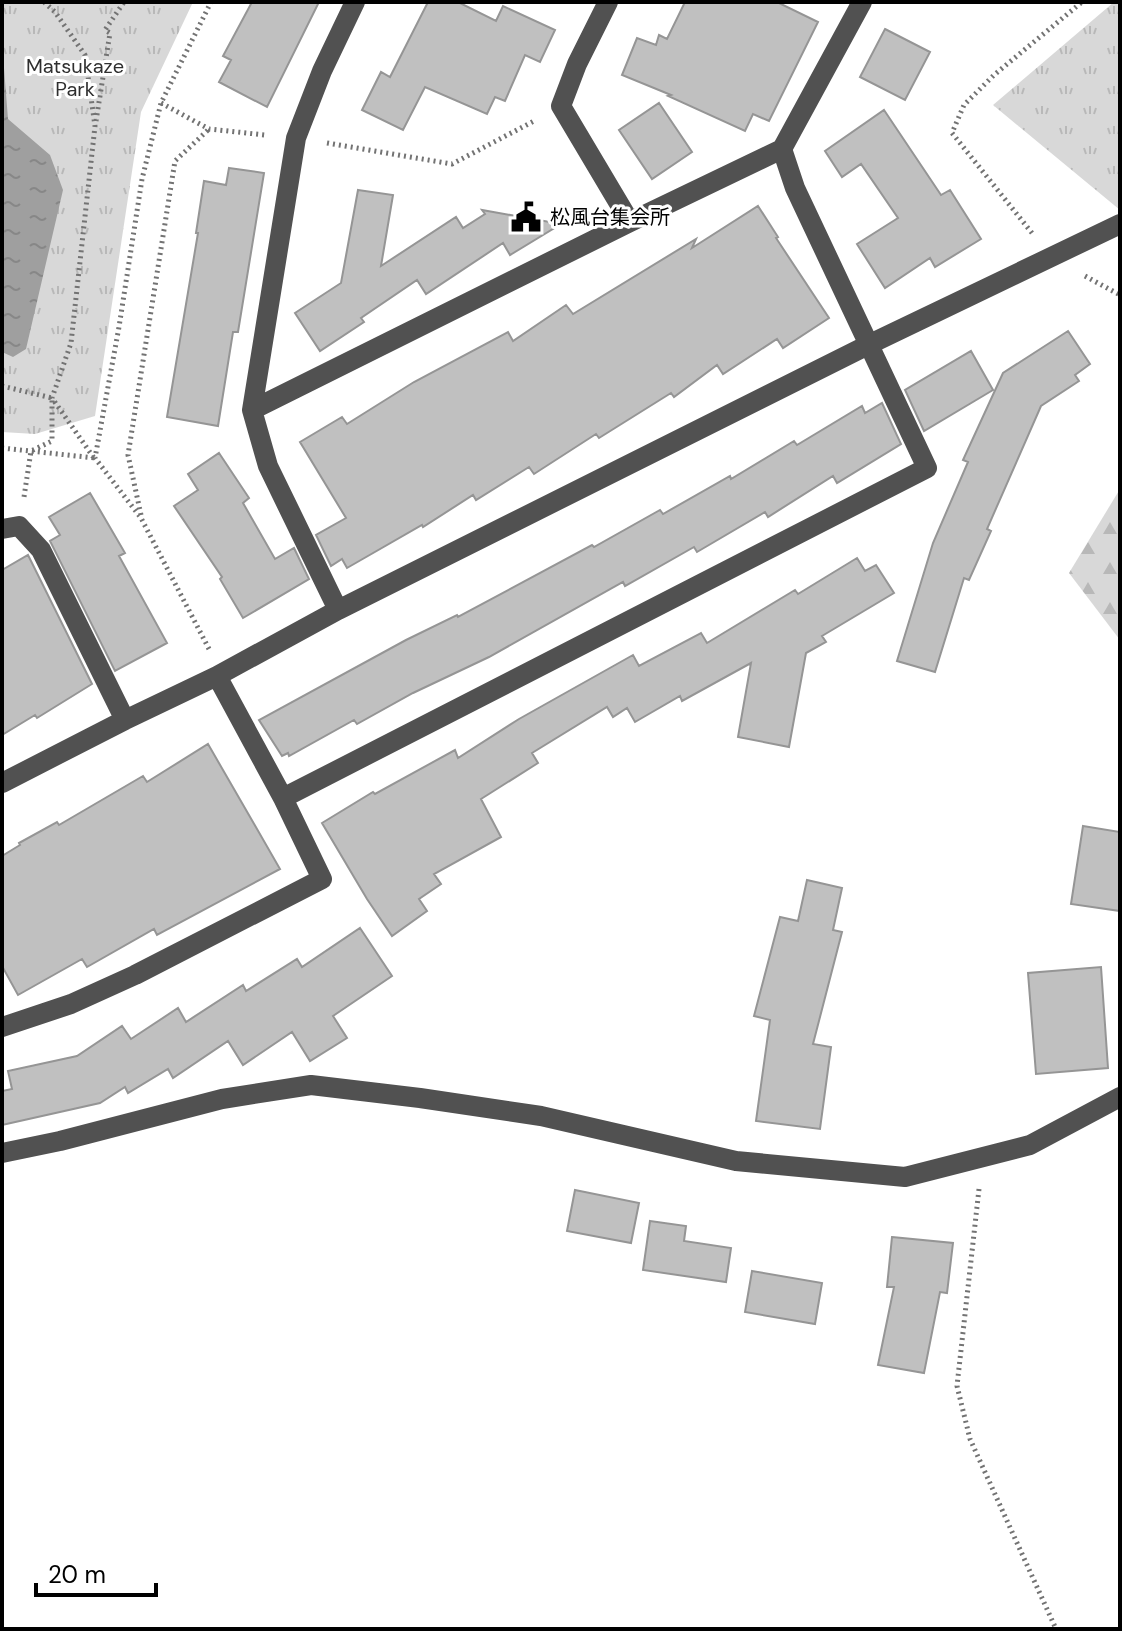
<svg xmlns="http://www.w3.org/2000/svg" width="1122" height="1631" viewBox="0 0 1122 1631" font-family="'DM Sans','Noto Sans JP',sans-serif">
<defs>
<pattern id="forest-firs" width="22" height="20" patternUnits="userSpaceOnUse" patternTransform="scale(2)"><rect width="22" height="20" fill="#d8d8d8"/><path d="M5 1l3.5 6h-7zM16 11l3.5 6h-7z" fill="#b8b8b8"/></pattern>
<pattern id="park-tufts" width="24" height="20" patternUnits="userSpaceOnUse" patternTransform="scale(2)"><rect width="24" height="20" fill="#d8d8d8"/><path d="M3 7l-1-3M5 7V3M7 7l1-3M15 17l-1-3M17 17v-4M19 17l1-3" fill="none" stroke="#b8b8b8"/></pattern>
<pattern id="water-ripples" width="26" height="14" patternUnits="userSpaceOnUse" patternTransform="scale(2)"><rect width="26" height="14" fill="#9f9f9f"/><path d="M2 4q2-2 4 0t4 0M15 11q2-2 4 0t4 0" fill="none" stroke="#878787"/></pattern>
</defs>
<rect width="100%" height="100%" fill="#fff"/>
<path fill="url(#forest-firs)" d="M1120,489V640L1069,573Z"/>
<path fill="url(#park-tufts)" d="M2,2H193L141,112L95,416L35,434L2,432Z
M1114,2H1120V210L993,105Z"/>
<path fill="url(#water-ripples)" d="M2,67L4,68L8,119L50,155L63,190L26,349L13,357L2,352Z"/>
<path fill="#c0c0c0" stroke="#959595" stroke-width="2" d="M252,2H319L267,107L219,82L231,60L223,56Z
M428,2H458L496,21L503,6L555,30L540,62L525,55L505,101L495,97L487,114L425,87L403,130L362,110L381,72L390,77Z
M685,2H777L818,22L769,121L753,114L745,131L668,96L671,95L622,75L637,38L656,45L659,35L667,39Z
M885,29L930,52L905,100L860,77Z
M659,103L692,152L652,179L619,130Z
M884,110L941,195L950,190L981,239L935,267L930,258L885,288L857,244L898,218L861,164L842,177L825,151Z
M229,168L264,173L238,332H233L218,426L167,417L198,233H196L204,181L226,185Z
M358,190L393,195L381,266L456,217L463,228L485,214L482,210L561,224L510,255L503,243L426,294L417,280L361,318L364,322L320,351L295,313L341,283Z
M758,206L778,237L776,238L829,318L783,348L777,339L723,374L717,365L674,397L671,393L599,438L596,434L534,474L529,467L476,500L473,495L423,527L422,525L347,568L342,559L331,566L316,535L346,518L300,442L342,417L347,424L414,382L508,332L513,341L566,305L573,314L696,239L692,248Z
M1068,331L1090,364L1075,375L1079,381L1041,406L987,529L991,531L969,580L964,578L935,672L897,661L933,543L968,462L963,460L1003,373Z
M971,351L993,390L924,431L905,390Z
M882,403L901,444L837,483L833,476L768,517L765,512L697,552L694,547L625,586L623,582L489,657L413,693L357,724L354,720L289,756L288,753L282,756L259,720L406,640L457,615L458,617L592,545L594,547L660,510L663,514L730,476L731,479L794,441L797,445L862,406L865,413Z
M219,453L249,498L243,503L275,559L294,548L309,579L243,618L220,579L222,577L174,506L198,490L188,474Z
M90,493L125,553L119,556L167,643L115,671L50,541L60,535L49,517Z
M28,555L92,684L37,718L35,715L2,735V570Z
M857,558L865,571L876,565L894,593L822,636L826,642L806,653L789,747L738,737L751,663L682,701L680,696L635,722L627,708L613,717L607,707L532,753L538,763L481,799L501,837L434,874L441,884L419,899L427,911L392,936L367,899L322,823L373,792L375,794L455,750L458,758L519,719L633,655L639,666L701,633L707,643L795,590L798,594Z
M208,744L280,869L157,935L154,929L87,967L82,959L18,995L2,966V856L20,845L19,843L57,822L59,825L143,776L147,782Z
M1083,826L1120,832V911L1071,904Z
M807,880L842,888L833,930L842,932L813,1044L831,1047L820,1129L756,1121L770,1020L754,1016L780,917L798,921Z
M360,928L392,976L333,1016L347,1038L310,1061L292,1032L243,1065L228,1041L173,1078L168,1069L128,1093L125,1087L100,1103L2,1125V1091L12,1089L8,1071L77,1056L122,1026L131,1039L178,1008L186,1022L243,985L246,991L297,959L302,967Z
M1101,967L1108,1068L1036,1074L1028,973Z
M575,1190L639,1203L631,1243L567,1231Z
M650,1221L686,1226L684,1241L731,1248L726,1282L643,1270Z
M892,1237L953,1243L947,1293L940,1292L924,1373L878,1365L894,1287H887Z
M752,1271L822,1283L815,1324L745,1312Z"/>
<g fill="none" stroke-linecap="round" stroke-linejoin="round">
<path stroke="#737373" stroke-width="5" stroke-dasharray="2 4" stroke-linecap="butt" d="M44,2L55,12L85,55L95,126L71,343L52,398L94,458
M161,103L209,129L265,135
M96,121L110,33L105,30L124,2
M327,143L452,164L536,120
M1032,233L952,133L964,105L994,75L1082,2
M1085,276L1120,295
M2,386L52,398V441L31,451L24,497
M2,448L95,458
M141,515L128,455L175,161L209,129
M209,649L141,518L95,458L119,327L142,179L161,103L211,2
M979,1189L957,1386L970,1439L1056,1629"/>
<path stroke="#515151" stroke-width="20" d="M608,2L577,64L561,106L630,222
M252,410L630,222L782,149
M2,529L19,526L41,550L125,720
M338,610L268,466L252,410L296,138L322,71L355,2
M2,783L125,720L217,676L338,610L868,345L1120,224
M283,798L927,468L795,188L782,149L862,2
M2,1027L71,1004L135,975L322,879L283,798L217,676
M2,1153L60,1141L222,1099L311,1085L420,1098L541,1116L736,1161L905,1177L1030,1145L1120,1097"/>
</g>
<defs>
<g id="civic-bare" transform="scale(2.4)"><path d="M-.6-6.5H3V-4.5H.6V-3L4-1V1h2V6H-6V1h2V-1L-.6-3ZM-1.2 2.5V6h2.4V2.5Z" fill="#000" stroke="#fff" stroke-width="2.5" paint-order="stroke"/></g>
</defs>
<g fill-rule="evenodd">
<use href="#civic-bare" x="526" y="217"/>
</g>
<g text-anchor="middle" stroke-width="6" stroke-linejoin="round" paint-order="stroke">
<g font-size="20" fill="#2f2f2f" stroke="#fff">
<text x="75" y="73">Matsukaze<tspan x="75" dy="23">Park</tspan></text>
</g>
<g font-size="20" fill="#000" stroke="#fff" text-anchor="start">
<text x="550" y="224">松風台集会所</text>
</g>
</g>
<rect width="1122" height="1631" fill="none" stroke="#000000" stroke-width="8"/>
<path d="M36 1583v12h120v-12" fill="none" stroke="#000000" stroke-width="4"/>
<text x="48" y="1583" font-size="24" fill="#000000" stroke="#ffffff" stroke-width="6" paint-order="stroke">20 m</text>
</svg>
